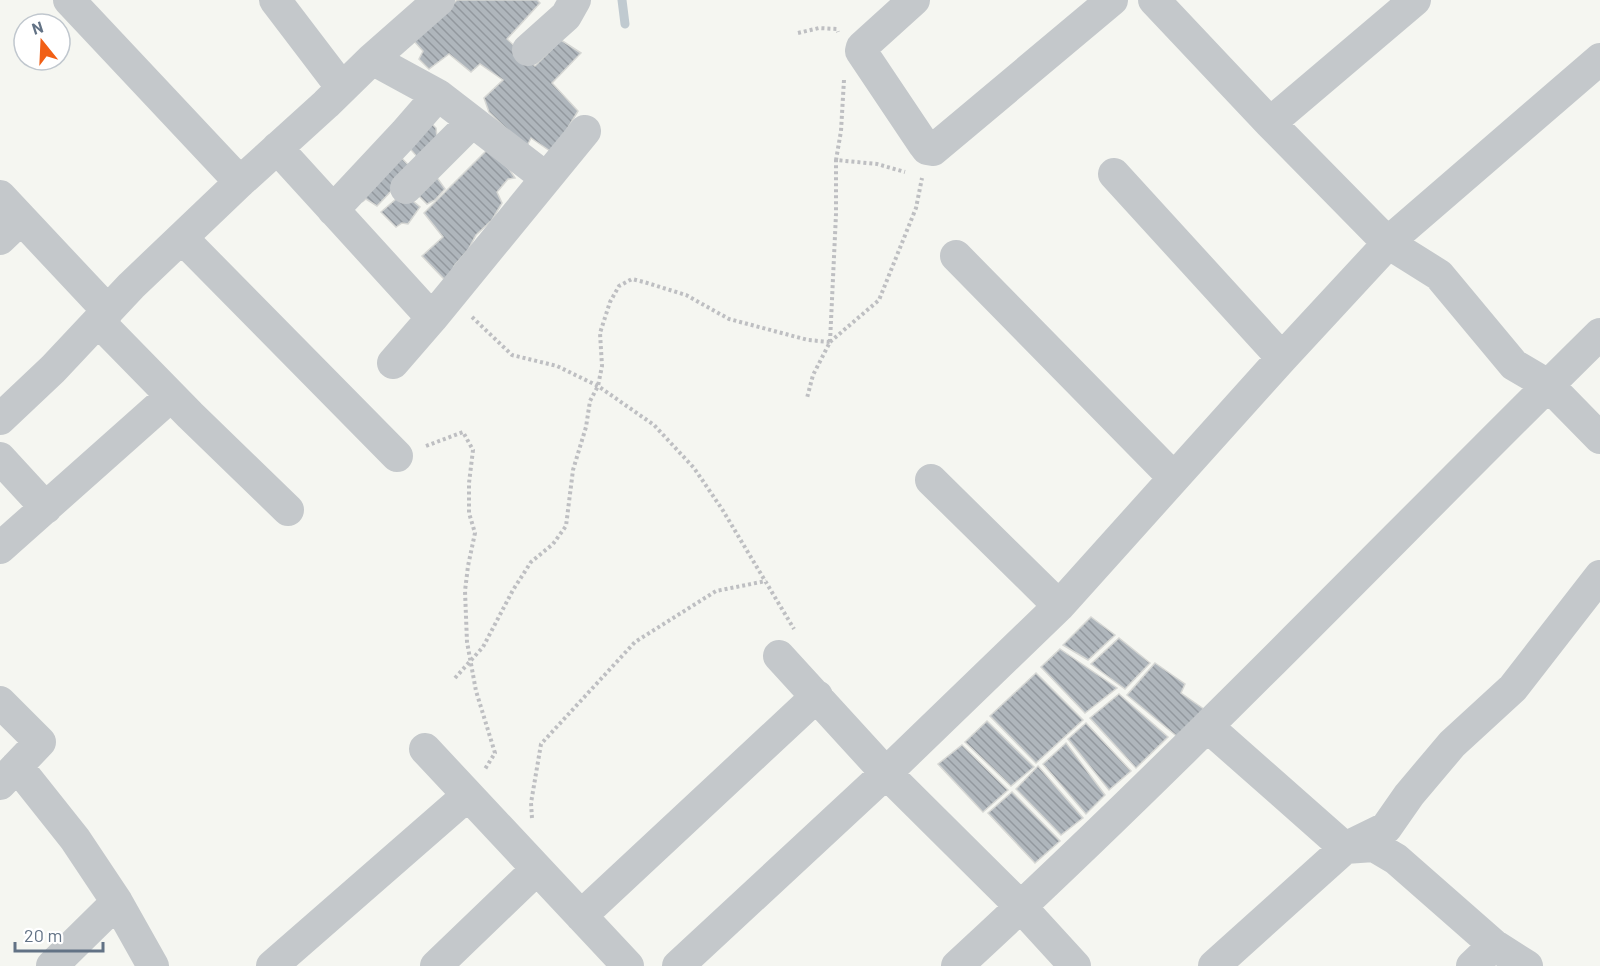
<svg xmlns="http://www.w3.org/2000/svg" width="1600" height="966" viewBox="0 0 1600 966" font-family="Barlow,sans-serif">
<defs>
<pattern id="building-back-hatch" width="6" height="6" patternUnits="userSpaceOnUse" patternTransform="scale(1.5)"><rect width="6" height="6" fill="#afb6bc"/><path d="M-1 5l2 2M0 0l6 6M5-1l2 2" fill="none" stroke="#92989e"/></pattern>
</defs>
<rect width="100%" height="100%" fill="#f5f6f1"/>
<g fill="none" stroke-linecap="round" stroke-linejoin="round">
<path stroke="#c0cad0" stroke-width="9" d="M622,0L625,24"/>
</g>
<path fill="url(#building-back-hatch)" stroke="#d6d7d4" stroke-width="1.5" d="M457,0H537L540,3L507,39L535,66L561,40L581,53L552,83L578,111L553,153L531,138L526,148L489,112L484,98L503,80L480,64L471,72L449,54L429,69L419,59L423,51L414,41Z
M432,124L436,128L437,138L423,163L404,142Z
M487,150L509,169L515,178L508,179L497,192L502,203L492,220L476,235L468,250L454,266L451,276L444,279L422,256L443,237L424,213Z
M396,152L412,169L377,206L366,199L362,202Z
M426,171L438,179L445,189L435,200L427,204L410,187Z
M403,193L420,207L408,224L402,223L396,227L381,212Z
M1091,617L1115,635L1088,660L1063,645Z
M1119,638L1150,663L1125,689L1091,664Z
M1060,649L1117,688L1085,713L1041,667Z
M1155,663L1185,684L1181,693L1208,712L1179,738L1127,695Z
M1036,673L1083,720L1036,763L990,716Z
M1119,694L1168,737L1136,768L1090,718Z
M987,721L1034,767L1011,786L965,742Z
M1086,723L1131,771L1109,790L1068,739Z
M1066,743L1105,795L1086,814L1043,764Z
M962,745L1008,790L983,812L938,764Z
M1038,766L1083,818L1061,835L1016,789Z
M1012,792L1060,841L1035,863L988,813Z"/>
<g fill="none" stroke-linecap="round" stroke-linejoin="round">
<path stroke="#bebfc2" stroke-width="4" stroke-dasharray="3 3" stroke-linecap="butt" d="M798,33L819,28L837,29L838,32
M844,80L841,131L836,160L877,164L905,172
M472,317L512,355L557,366L598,386L654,425L694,468L722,509L794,629
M830,342L879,300L916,208L922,178
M830,342L836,214V160
M426,446L463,432L473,450L469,483V513L475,533L468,566L465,591L467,642L476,691L495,753L485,769
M455,678L483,647L513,590L531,562L553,544L566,526L573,470L586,427L590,401L598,386L602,366L600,333L610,302L619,286L632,279L644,282L686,295L729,319L808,340L830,342L813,375L807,398
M532,818L531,803L541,744L635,642L716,591L766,581"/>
<path stroke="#c4c8cb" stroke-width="32" d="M69,0L240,182
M275,0L342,88
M914,0L862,47L861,51L924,145L927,149L933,150L1112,0
M1154,0L1270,123L1388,243L1439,275L1514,365L1548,385L1600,438
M528,50L566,16L575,0
M372,59L438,95L546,178
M1270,123L1415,0
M277,148L432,318
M1114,174L1282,358
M406,188L472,122
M0,196L108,311
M333,210L405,133L438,95
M182,238L397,456
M0,239L21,219
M956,256L1174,478
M98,321L190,415L288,510
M393,363L432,318L585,131
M0,419L53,369L131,286L240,182L326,104L372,59L439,0
M0,458L46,508
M931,480L1059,606
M0,548L171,396
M779,656L886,773L1021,907L1075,966
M0,702L40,742L0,784
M1208,727L1345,848L1374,846L1396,859L1494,945L1527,966
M425,749L628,966
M17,766L75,839L117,902L153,966
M581,916L817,696
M52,966L117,902
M272,966L468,795
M436,966L537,869
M678,966L886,773L1059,606L1282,358L1395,236L1600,59
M957,966C1178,763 1386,545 1600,334
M1214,966L1345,848L1386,828L1409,795L1452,744L1513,688L1600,576
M1472,966L1494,945"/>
</g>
<g transform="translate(42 42) rotate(342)"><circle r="28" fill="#ffffff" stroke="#c0c7ce" stroke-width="1.5"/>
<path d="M0-4.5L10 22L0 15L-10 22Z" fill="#f15f15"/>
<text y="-9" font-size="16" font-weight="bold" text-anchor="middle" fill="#627285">N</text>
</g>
<path d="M15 942v9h88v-9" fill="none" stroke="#627285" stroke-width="3"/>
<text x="24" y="942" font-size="18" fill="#627285" stroke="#ffffff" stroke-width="4.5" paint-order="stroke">20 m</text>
</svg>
